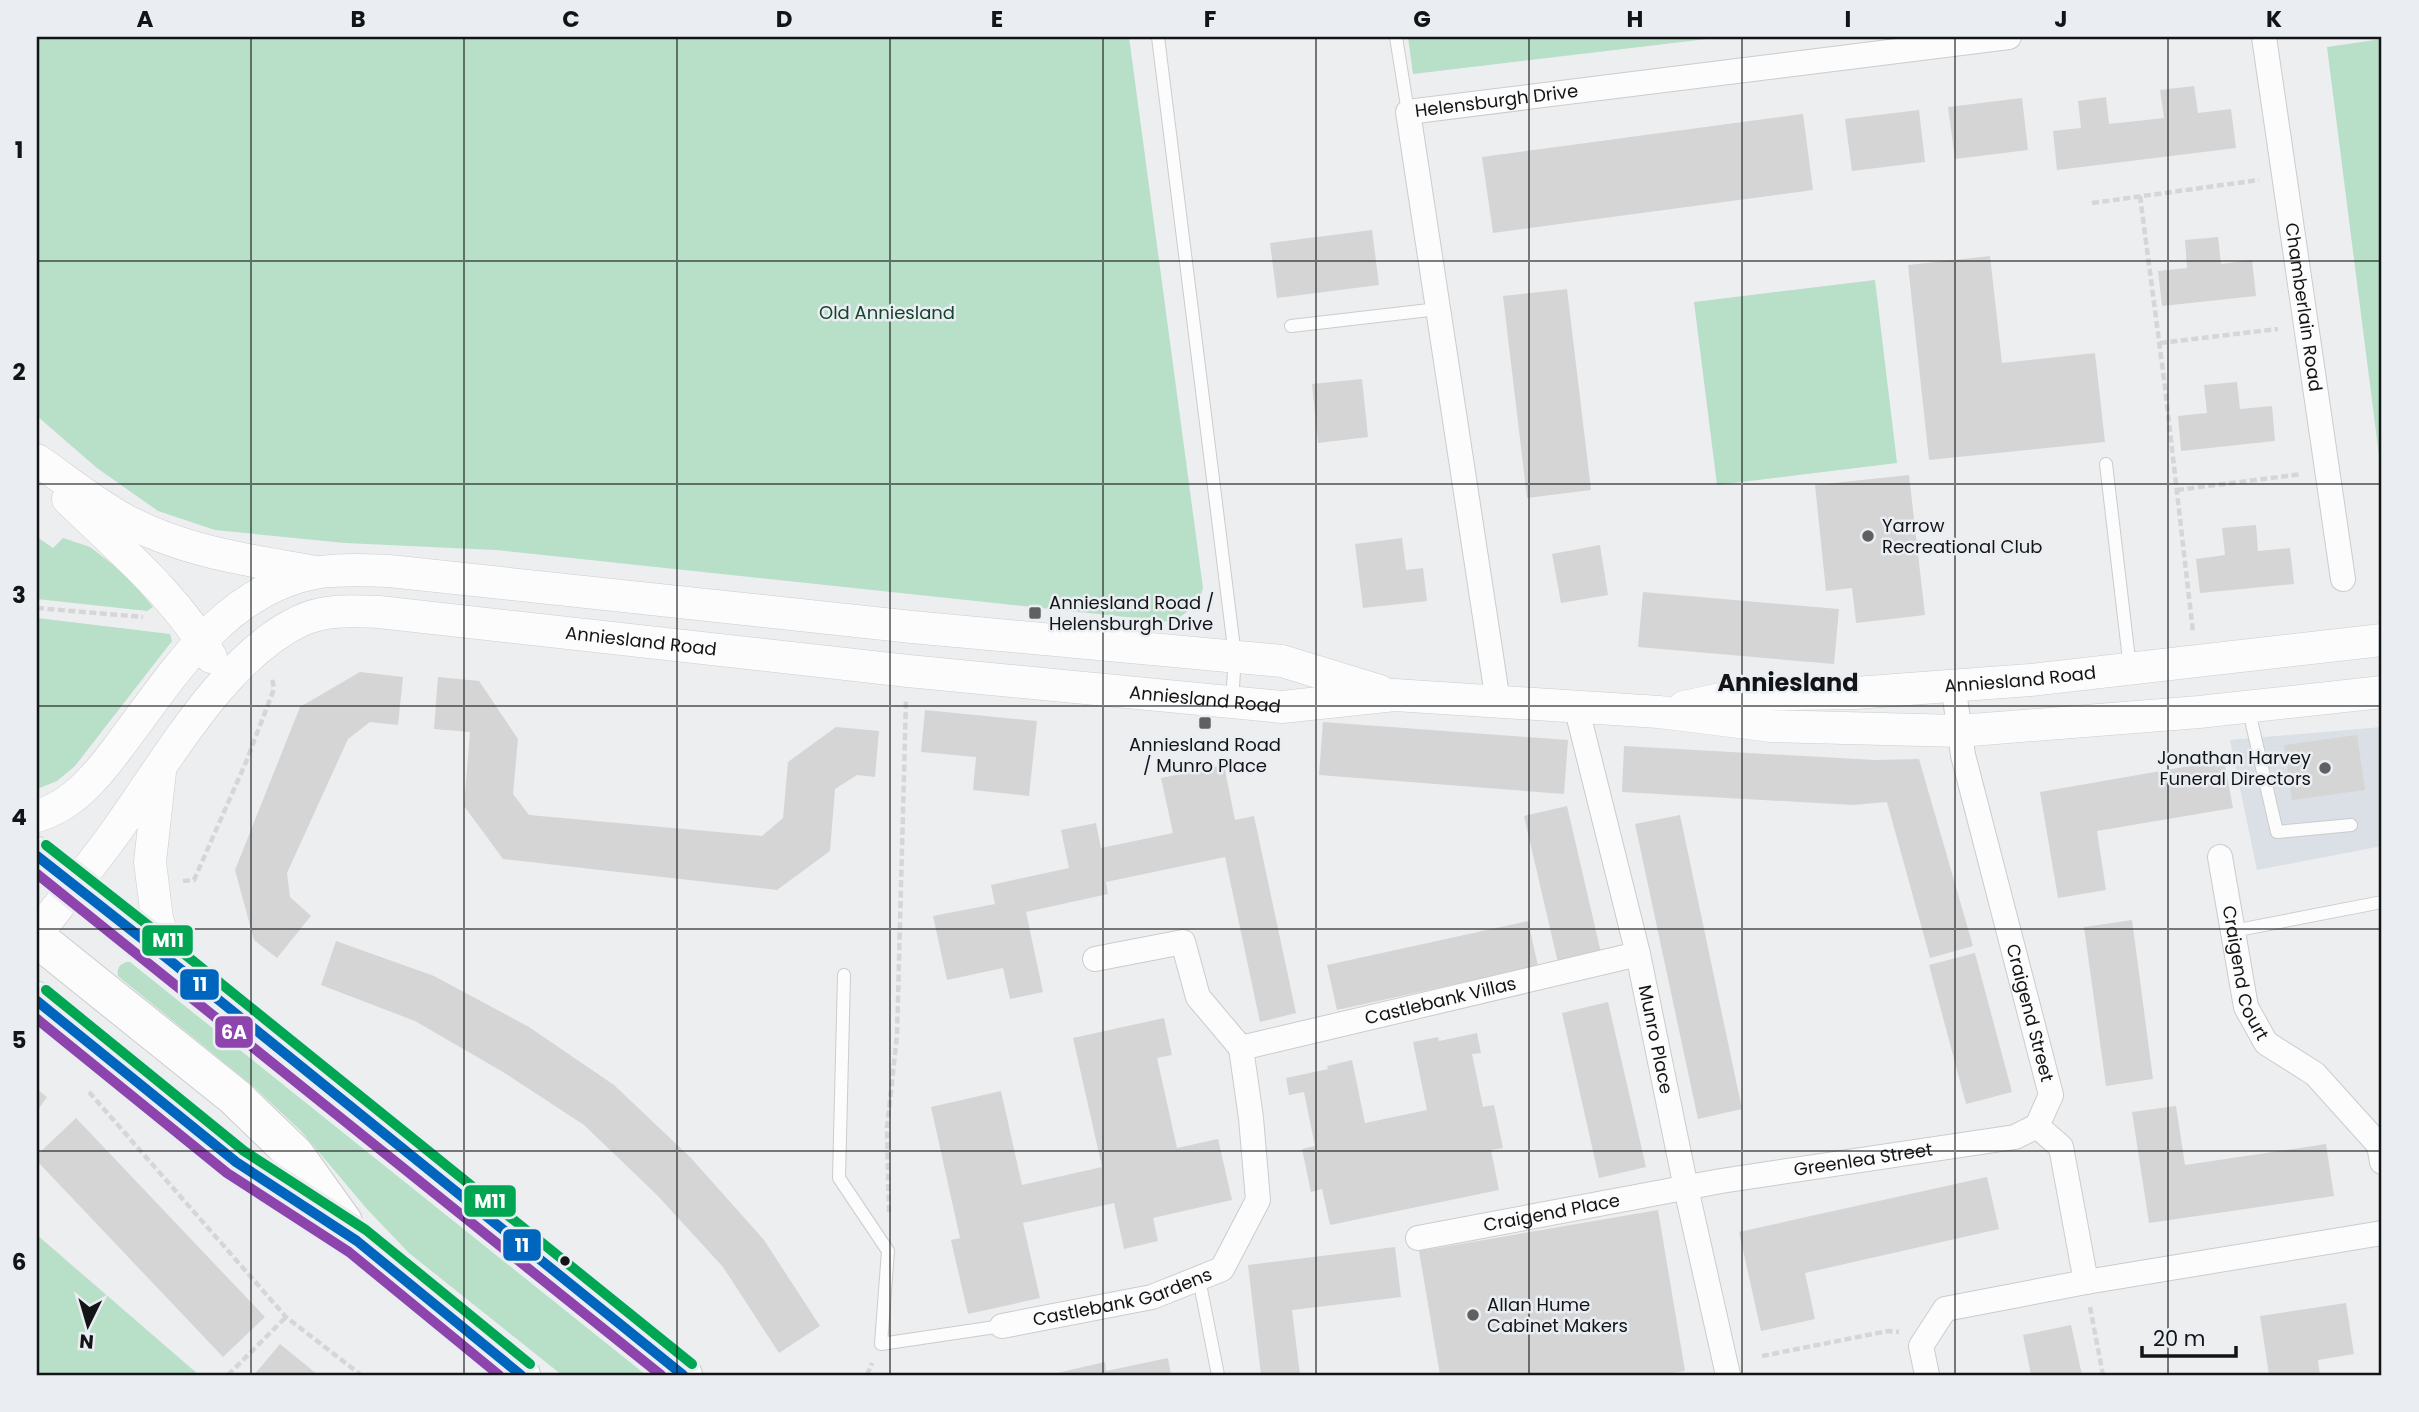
<svg xmlns="http://www.w3.org/2000/svg" width="2419" height="1412" viewBox="0 0 2419 1412" font-family="Poppins,sans-serif">
<rect width="100%" height="100%" fill="#eceef0"/>
<path fill="#dae0e5" d="M2382,727V846L2257,870L2230,740Z"/>
<path fill="#b8dfc8" d="M37,37H1129L1203,588L1198,604L1173,622L496,550L345,543L215,530L158,511L97,468L37,416Z
M1408,37H1724L1413,74Z
M2382,39V479L2327,47Z
M1875,280L1897,463L1717,485L1694,302Z
M37,537L53,548L63,538L90,547L107,560L127,576L153,607L147,611L37,599Z
M37,618L170,634L172,641L75,766L57,781L37,789Z
M126,962H130L646,1375H562L409,1253L367,1209L301,1131L253,1086L118,976C117,968 119,965 126,962Z
M37,1235L199,1375H37Z"/>
<path fill="#d5d5d6" d="M2194,86L2198,113L2231,109L2236,148L2057,170L2053,131L2081,128L2078,101L2106,97L2109,124L2164,118L2160,90Z
M2022,98L2028,150L1955,159L1948,107Z
M1919,110L1925,162L1852,171L1845,119Z
M1803,114L1813,190L1493,233L1482,157Z
M1372,230L1379,285L1277,298L1270,243Z
M2218,237L2221,264L2252,260L2256,296L2162,306L2158,271L2187,268L2185,240Z
M1990,256L2002,363L2095,353L2105,442L1929,460L1908,265Z
M1567,289L1591,490L1527,498L1503,296Z
M1362,379L1368,437L1318,443L1312,384Z
M2237,382L2240,409L2272,406L2275,441L2181,451L2178,416L2207,413L2204,385Z
M1909,475L1925,615L1856,623L1852,588L1826,591L1815,485Z
M2256,525L2258,551L2290,548L2294,584L2200,593L2196,559L2225,555L2222,528Z
M1402,538L1406,570L1423,568L1427,601L1363,608L1355,544Z
M1600,545L1608,595L1561,603L1552,554Z
M1643,592L1839,609L1834,664L1638,647Z
M360,672L403,677L398,725L370,722L348,739L287,873L290,897L311,916L277,958L254,940L235,870L300,707Z
M438,677L479,681L518,739L513,794L529,815L762,836L783,818L788,762L836,727L879,731L875,777L857,775L835,789L830,851L777,890L503,859L464,806L470,732L434,729Z
M925,710L1037,721L1029,796L973,790L976,757L921,752Z
M1323,722L1568,740L1564,794L1319,775Z
M2357,735L2365,790L2292,800L2284,745Z
M1624,746L1875,760L1919,759L1973,946L1930,958L1887,802L1853,805L1622,792Z
M2224,760L2233,808L2097,831L2106,890L2058,898L2040,792Z
M1224,765L1235,820L1254,816L1296,1013L1260,1022L1225,857L1106,882L1108,894L1026,912L1043,992L1010,999L1003,968L947,980L933,916L995,904L991,885L1069,868L1061,830L1096,823L1101,848L1173,833L1161,778Z
M1567,806L1601,953L1558,963L1524,816Z
M1680,815L1742,1109L1698,1119L1635,824Z
M2132,920L2153,1079L2106,1086L2084,927Z
M1528,921L1538,966L1337,1010L1327,965Z
M336,941L434,976L529,1027L614,1085L691,1158L764,1240L820,1326L779,1353L723,1267L657,1195L584,1125L503,1072L415,1021L321,985Z
M1975,953L2012,1092L1966,1104L1929,965Z
M1608,1002L1646,1167L1599,1178L1562,1013Z
M1164,1018L1172,1055L1157,1058L1177,1148L1218,1139L1232,1200L1153,1218L1158,1241L1124,1249L1114,1203L1023,1223L1040,1298L968,1314L951,1240L960,1238L931,1107L1001,1091L1022,1185L1102,1167L1073,1038Z
M1477,1033L1481,1053L1472,1054L1483,1107L1494,1105L1503,1148L1491,1150L1499,1190L1330,1225L1322,1189L1311,1192L1302,1149L1315,1146L1304,1092L1289,1095L1286,1078L1328,1069L1327,1066L1352,1060L1365,1123L1427,1110L1413,1042L1438,1037L1439,1041Z
M37,1089L47,1097L37,1111Z
M2176,1106L2185,1165L2326,1144L2334,1196L2149,1223L2132,1112Z
M76,1118L265,1317L223,1357L37,1161V1155Z
M1987,1177L1999,1229L1805,1273L1815,1319L1761,1331L1739,1232Z
M1658,1210L1685,1371L1659,1375H1440L1419,1251Z
M1395,1247L1401,1297L1292,1310L1300,1375H1261L1248,1265Z
M2346,1303L2354,1354L2318,1360L2320,1375H2269L2260,1316Z
M2071,1325L2082,1375H2031L2023,1335Z
M280,1344L318,1375H254Z
M1168,1358L1171,1375H1048L1105,1362L1106,1371Z"/>
<g fill="none" stroke-linecap="round" stroke-linejoin="round">
<g stroke="#cbcccd" stroke-width="14">
<path id="service" d="M1158,37L1235,656L1232,702
M1396,37L1408,112
M1291,326L1438,309
M2106,464L2130,668
M2248,707L2277,832L2351,825
M2233,931L2382,902
M844,975L839,1178L888,1251L881,1344L1002,1326
M1199,1279L1218,1375"/>
</g>
<g stroke="#cbcccd" stroke-width="26">
<g id="minor">
<path id="s1" d="M2264,37L2343,579"/>
<path id="s2" d="M1953,684L1963,755L2051,1095L2037,1126L2061,1147L2086,1282L2382,1233"/>
<path id="s3" d="M1498,702L1408,112L2009,37"/>
<path id="s4" d="M1576,706L1638,954L1686,1188L1728,1375"/>
<path id="s5" d="M2220,857L2246,1007L2266,1043L2315,1074L2379,1145L2382,1162"/>
<path d="M1095,959L1183,942L1198,997L1241,1048"/>
<path id="s6" d="M1241,1048L1638,954"/>
<path id="s7" d="M1418,1238L1721,1181L2015,1137L2037,1126"/>
<path id="s8" d="M1002,1326L1152,1297L1222,1269L1258,1200L1251,1118L1241,1048"/>
<path d="M1927,1375L1921,1346L1945,1309L2086,1282"/>
</g>
</g>
<g stroke="#cbcccd" stroke-width="33">
<g id="tertiary">
<path d="M37,460C66,480 94,503 125,520C183,551 246,560 310,571"/>
<path d="M68,499C118,548 176,595 211,657"/>
<path id="s9" d="M1684,707L1739,695L1855,693L2030,680L2382,640"/>
<path d="M160,772L150,862L157,918L168,959"/>
<path d="M37,816C72,806 96,777 117,749C171,678 223,588 320,572C343,569 366,570 389,571L912,627L1282,661L1380,691"/>
<path id="s10" d="M37,934C61,902 86,872 109,841C161,771 221,658 300,621C325,609 353,611 379,612L908,671L1282,707L1395,695L1659,712L1771,726L1959,731L2199,712L2382,692"/>
</g>
</g>
<g stroke="#cbcccd" stroke-width="40">
<path id="primary" d="M37,856L168,959L683,1375
M37,938L235,1097L295,1155L343,1222
M37,1001L236,1162L357,1241L521,1375"/>
</g>
<path stroke="#d6d6d6" stroke-width="4.5" stroke-dasharray="7 3.5" stroke-linecap="butt" d="M2140,196L2164,379L2193,632
M2092,203L2259,180
M2160,343L2278,329
M2177,490L2302,474
M37,608L143,617
M183,881L194,880L246,762L274,689L272,678
M89,1092L286,1317L361,1375
M889,1212L887,1128L897,1035L906,700
M2090,1307L2103,1375
M1762,1356L1888,1331L1899,1332
M228,1375L286,1317
M867,1375L872,1363"/>
<use href="#service" stroke="#fcfcfd" stroke-width="12"/>
<use href="#minor" stroke="#fcfcfd" stroke-width="24"/>
<use href="#tertiary" stroke="#fcfcfd" stroke-width="32"/>
<use href="#primary" stroke="#fcfcfd" stroke-width="38"/>
<g stroke="#eaeef2" stroke-width="16">
<path id="bus-1" d="M37,856L168,959L683,1375
M37,1001L236,1162L357,1241L521,1375"/>
</g>
<g stroke="#eaeef2" stroke-width="16">
<path id="bus-2" d="M37,874L661,1375
M37,1019L227,1173L349,1252L499,1375"/>
</g>
<g stroke="#eaeef2" stroke-width="16">
<path id="bus-3" d="M46,845L177,948L692,1364
M46,990L244,1151L366,1230L530,1364"/>
</g>
<use href="#bus-1" stroke="#0065bd" stroke-width="10"/>
<use href="#bus-2" stroke="#8e44ad" stroke-width="10"/>
<use href="#bus-3" stroke="#00a651" stroke-width="10"/>
</g>
<path fill="none" stroke="#131416" stroke-width="2" stroke-opacity="0.55" d="M251,37V1375M464,37V1375M677,37V1375M890,37V1375M1103,37V1375M1316,37V1375M1529,37V1375M1742,37V1375M1955,37V1375M2168,37V1375M37,261H2382M37,484H2382M37,706H2382M37,929H2382M37,1151H2382"/>
<g fill="#5f6062" stroke="#eaeef2" stroke-width="2.5">
<circle cx="1868" cy="536" r="7"/>
<rect x="1028" y="606" width="14" height="14" rx="3.5"/>
<rect x="1198" y="716" width="14" height="14" rx="3.5"/>
<circle cx="2325" cy="768" r="7"/>
<circle cx="1473" cy="1315" r="7"/>
</g>
<circle fill="#131416" stroke="#eaeef2" stroke-width="2.5" cx="565" cy="1261" r="6"/>
<g text-anchor="middle" stroke-width="5" stroke-linejoin="round" paint-order="stroke">
<g font-size="18" fill="#131416" stroke="#eaeef2">
<text dy="6" stroke="none"><textPath href="#s3" startOffset="686">Helensburgh Drive</textPath></text>
<text dy="6" stroke="none"><textPath href="#s1" startOffset="273">Chamberlain Road</textPath></text>
<text dy="6" stroke="none"><textPath href="#s10" startOffset="756">Anniesland Road</textPath></text>
<text dy="6" stroke="none"><textPath href="#s9" startOffset="338">Anniesland Road</textPath></text>
<text dy="6" stroke="none"><textPath href="#s10" startOffset="1323">Anniesland Road</textPath></text>
<text dy="6" stroke="none"><textPath href="#s5" startOffset="119">Craigend Court</textPath></text>
<text dy="6" stroke="none"><textPath href="#s6" startOffset="205">Castlebank Villas</textPath></text>
<text dy="6" stroke="none"><textPath href="#s2" startOffset="338">Craigend Street</textPath></text>
<text dy="6" stroke="none"><textPath href="#s4" startOffset="343">Munro Place</textPath></text>
<text dy="6" stroke="none"><textPath href="#s7" startOffset="452">Greenlea Street</textPath></text>
<text dy="6" stroke="none"><textPath href="#s7" startOffset="136">Craigend Place</textPath></text>
<text dy="6" stroke="none"><textPath href="#s8" startOffset="124">Castlebank Gardens</textPath></text>
</g>
<g font-size="18" fill="#17422b" stroke="#eaeef2">
<text x="887" y="319">Old Anniesland</text>
</g>
<g font-size="18" fill="#131416" stroke="#eaeef2" text-anchor="start">
<text x="1882" y="532">Yarrow<tspan x="1882" dy="21">Recreational Club</tspan></text>
<text x="1049" y="609">Anniesland Road /<tspan x="1049" dy="21">Helensburgh Drive</tspan></text>
<text x="1205" y="751" text-anchor="middle">Anniesland Road<tspan x="1205" dy="21">/ Munro Place</tspan></text>
<text x="2311" y="764" text-anchor="end">Jonathan Harvey<tspan x="2311" dy="21">Funeral Directors</tspan></text>
<text x="1487" y="1311">Allan Hume<tspan x="1487" dy="21">Cabinet Makers</tspan></text>
</g>
<g font-size="24" font-weight="bold" fill="#131416" stroke="#eaeef2">
<text x="1788" y="691">Anniesland</text>
</g>
</g>
<g stroke="#eaeef2" stroke-width="2.5">
<rect x="141" y="924" width="53" height="33" rx="7" fill="#00a651"/>
<rect x="179" y="968" width="41" height="33" rx="7" fill="#0065bd"/>
<rect x="214" y="1015" width="40" height="34" rx="7" fill="#8e44ad"/>
<rect x="463" y="1184" width="54" height="34" rx="7" fill="#00a651"/>
<rect x="502" y="1228" width="40" height="34" rx="7" fill="#0065bd"/>
</g>
<g font-size="19" text-anchor="middle" font-weight="bold" fill="#fff">
<text x="168" y="947">M11</text>
<text x="200" y="991">11</text>
<text x="234" y="1039">6A</text>
<text x="490" y="1208">M11</text>
<text x="522" y="1252">11</text>
</g>
<rect width="2419" height="1412" fill="none" stroke="#eaeef2" stroke-width="77"/>
<g transform="translate(88 1325) rotate(185)" stroke="#eaeef2" stroke-width="5" paint-order="stroke">
<path d="M0-5L12 26L0 18L-12 26Z" fill="#131416"/>
<text y="-10" font-size="19" font-weight="bold" text-anchor="middle" fill="#131416">N</text>
</g>
<path d="M2142 1346v10h94v-10" fill="none" stroke="#131416" stroke-width="3.5"/>
<text x="2153" y="1346" font-size="21" fill="#131416" stroke="#eaeef2" stroke-width="5" paint-order="stroke">20 m</text>
<rect x="38" y="38" width="2342" height="1336" fill="none" stroke="#131416" stroke-width="2.5"/>
<g font-size="23" text-anchor="middle" font-weight="bold" fill="#131416">
<text x="145" y="27">A</text>
<text x="358" y="27">B</text>
<text x="571" y="27">C</text>
<text x="784" y="27">D</text>
<text x="997" y="27">E</text>
<text x="1210" y="27">F</text>
<text x="1422" y="27">G</text>
<text x="1635" y="27">H</text>
<text x="1848" y="27">I</text>
<text x="2061" y="27">J</text>
<text x="2274" y="27">K</text>
<text x="19" y="158">1</text>
<text x="19" y="380">2</text>
<text x="19" y="603">3</text>
<text x="19" y="825">4</text>
<text x="19" y="1048">5</text>
<text x="19" y="1270">6</text>
</g>
</svg>
